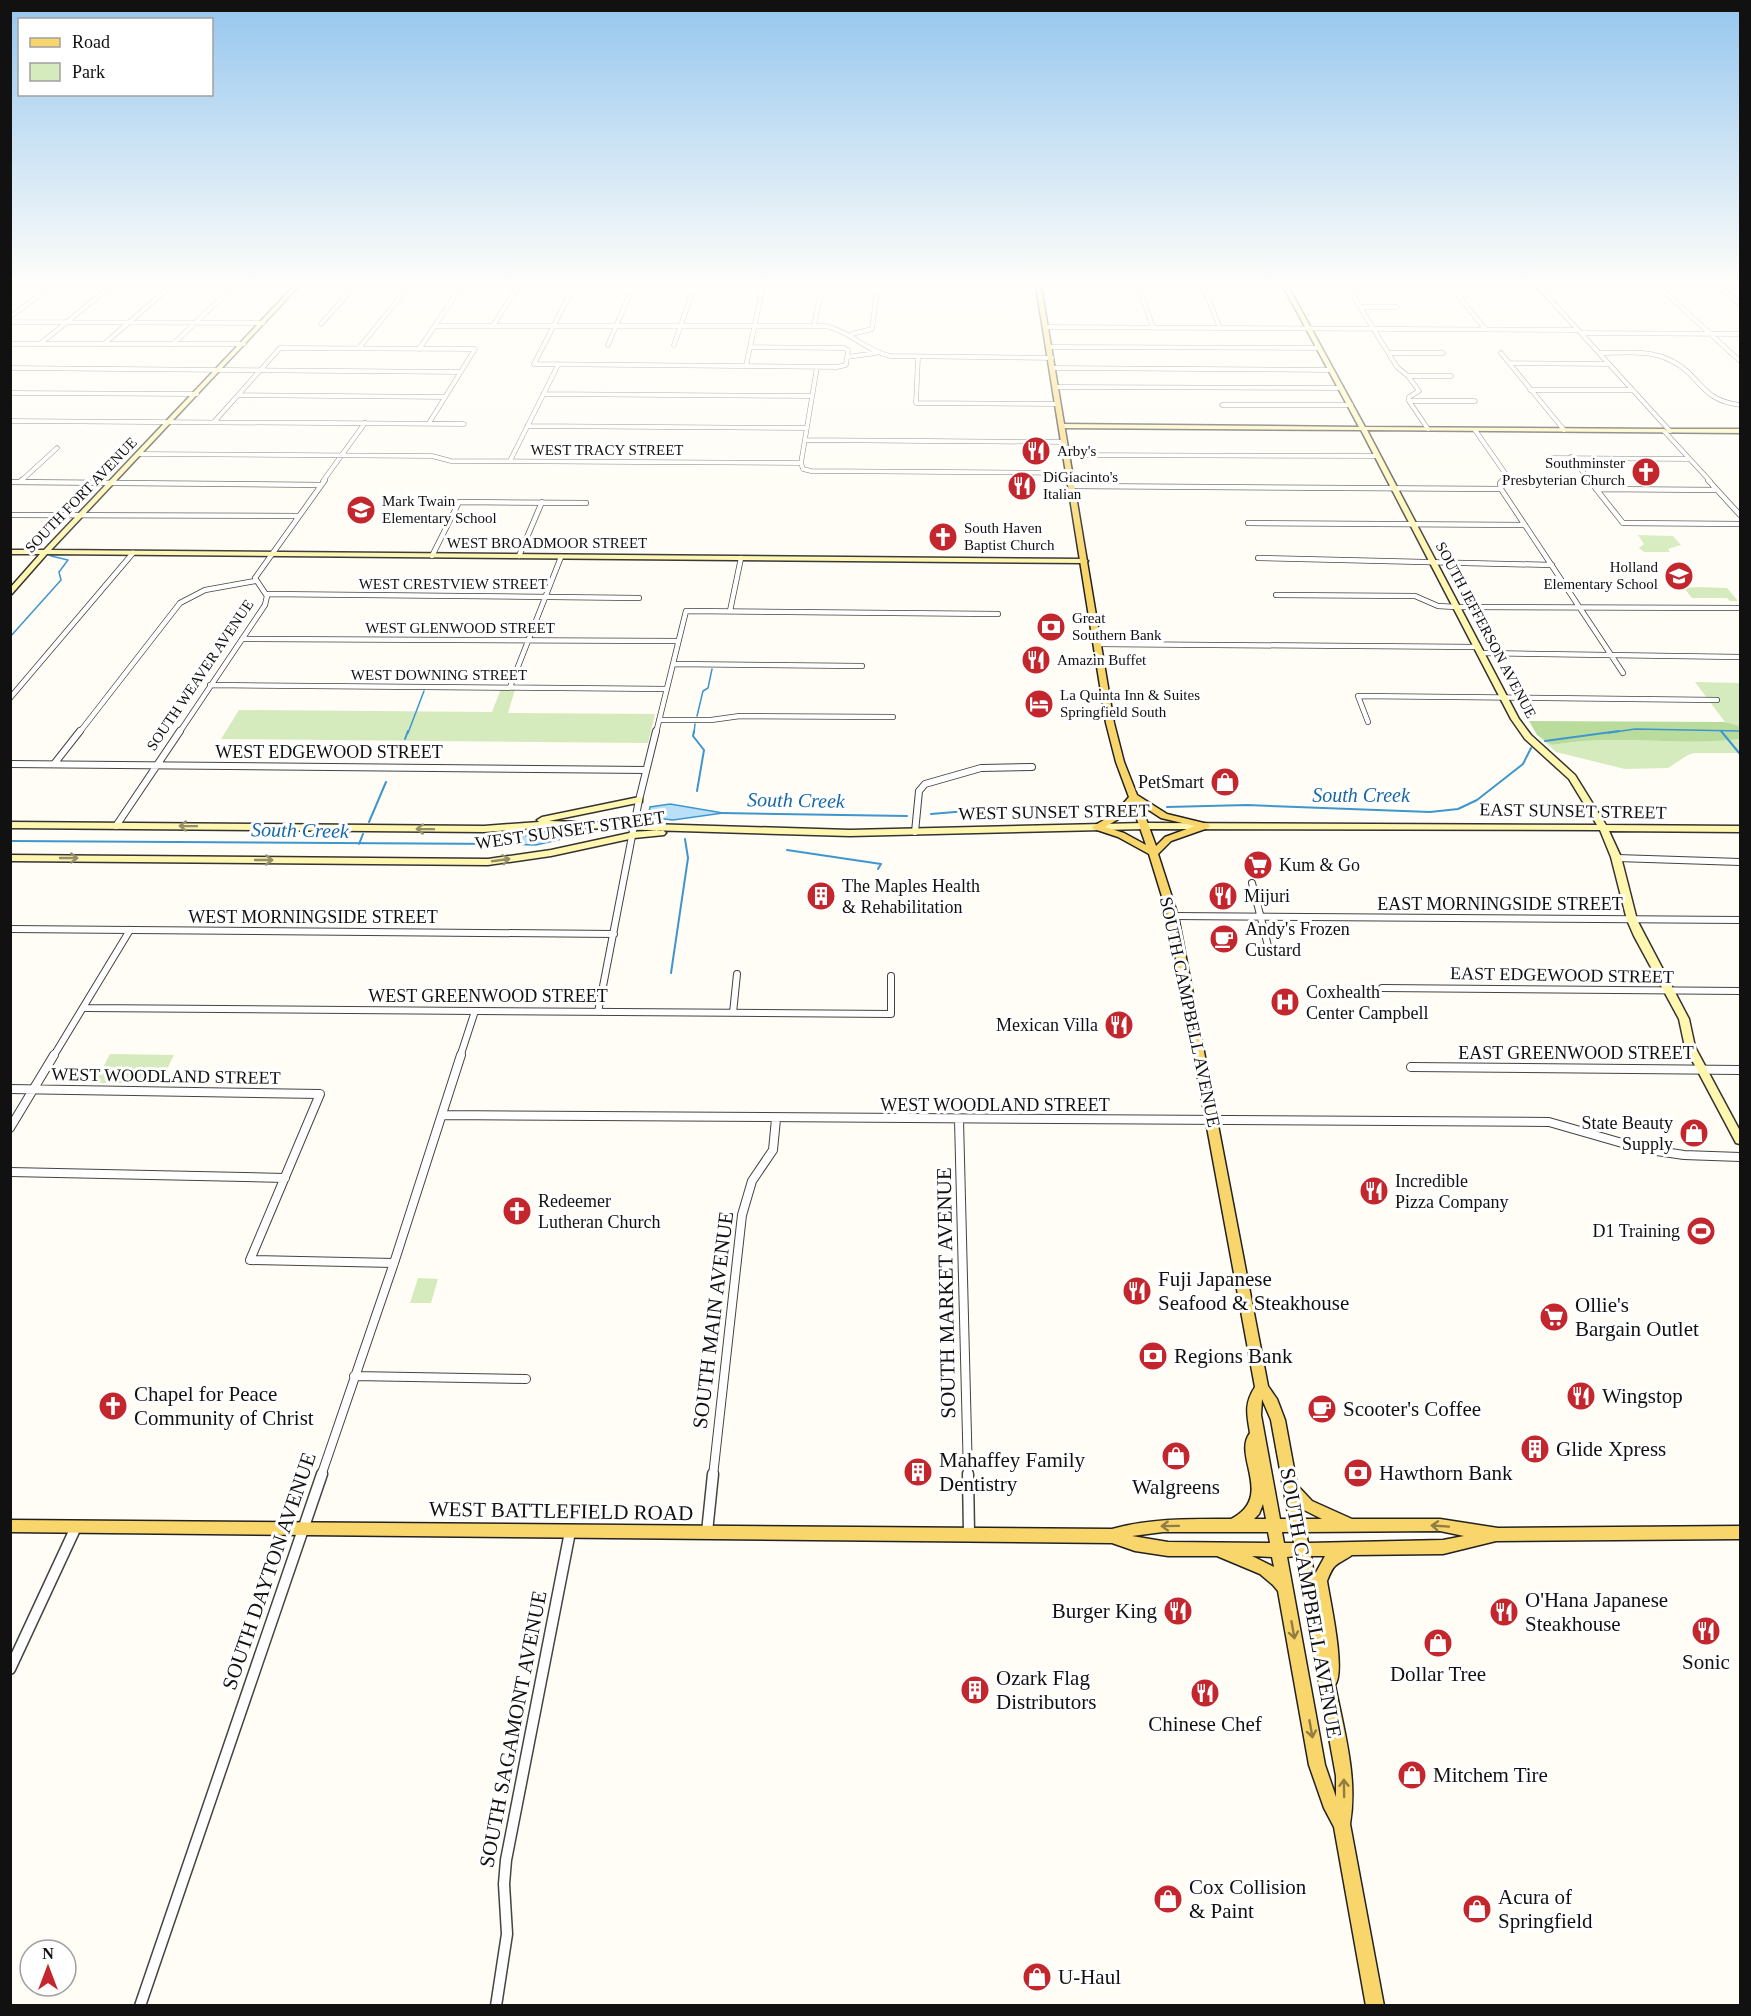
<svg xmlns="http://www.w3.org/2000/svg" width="1751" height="2016" viewBox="0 0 1751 2016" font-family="Georgia,serif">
<rect width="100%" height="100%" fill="#fffdf5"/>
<path fill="#d5ebbd" d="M1638,535L1673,536L1681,545L1668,549L1670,552H1644L1639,548L1644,544Z
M1699,587L1727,588L1738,601H1730L1727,598H1692L1684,588Z
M1695,682L1740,683V726L1725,722Z
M501,689L515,690L508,713L655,714L648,743L221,739L239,710L492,712Z
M1537,735L1552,745C1615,733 1678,747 1740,739V753H1694L1688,755L1668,768L1625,769L1556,752Z
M110,1054L174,1055L160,1083H95Z
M418,1278L438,1279L431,1303H410Z"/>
<path fill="#b9dc9c" d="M1529,721L1725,722L1740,726V739C1678,747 1615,733 1552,745L1537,735Z"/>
<path fill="#b9e0f7" stroke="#3f96cf" stroke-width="1.5" d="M670,804L723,813L673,820L648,817L650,807Z
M555,830L596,831L536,845L500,844L533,833Z"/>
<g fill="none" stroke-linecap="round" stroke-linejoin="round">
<path stroke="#3f96cf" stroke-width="1.5" d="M10,637L61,580L59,572L68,560L51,556
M697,716L703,691L708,688L712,669
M408,733L424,691
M694,733L695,724
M1608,733L1635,729L1740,731"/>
<path stroke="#3f96cf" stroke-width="2" d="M694,731L693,736L704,750L697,791
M1721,731L1740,754
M405,739L408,731
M1545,741L1619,731
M1167,807L1247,805L1430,812L1458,809L1477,800L1523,764L1531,748
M721,813L907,816
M931,814L1002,808H1084
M369,822L386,782
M10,841L502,844
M359,844L363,834
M787,850L881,864L878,869
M671,973L688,858L685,839"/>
<g stroke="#444" stroke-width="5">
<path id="street-far4" d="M1203,286L1220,328
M1347,286L1397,367L1408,376L1419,391L1409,397V401L1428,429
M1451,286L1485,329
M1538,286L1670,431
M1658,286L1740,361
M1719,286L1740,304
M10,287L15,286
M1126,287H1203
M1139,287L1153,328
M1348,288H1385
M569,296L534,364L837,367L846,365L848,350L844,348L750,347
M1360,307H1397
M10,317L51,286
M10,322L263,323
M321,324L355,286
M435,326H825C850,331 866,351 890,356L1052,358
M493,326L518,286
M814,326L820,297
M1045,327L1577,330
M1582,333L1740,334
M852,334L872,329L876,297
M10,344H244
M40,344L111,286
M104,344L171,286
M173,344L234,286
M608,345L629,296
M674,345L691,296
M1050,347L1319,348
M359,348L409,286
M419,349L462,286
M1389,353H1443
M1501,353L1564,430
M1599,353C1623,353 1650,349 1672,361C1702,376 1699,400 1740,405
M847,357L876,353
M918,358L916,403L1058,404
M1509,363L1609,364
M746,366L763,286
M10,368L461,372
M1053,368L1331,370
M1408,376H1451
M1056,387L1341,388
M1530,390H1633
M10,393L197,394
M543,394L812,396
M238,395L445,397
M1409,401H1475
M1222,405H1351
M10,421L464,424
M214,422L280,348L475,349
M429,423L475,349
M527,426L807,428
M1475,430L1507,476L1502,481
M1664,431L1710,481
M805,440L1065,442
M140,454L432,456L451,461L801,463
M1067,455L1378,456
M1571,457L1590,481
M1550,458L1689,459
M510,461L558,365
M801,463L803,469L811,471L1070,473
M801,463L817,367
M21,481L57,448
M323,481L365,423"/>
</g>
<g stroke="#444" stroke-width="6">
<path id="street-far3" d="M1503,480L1500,483L1501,489L1623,673
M1589,480L1623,523L1740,524
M1708,480L1740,515
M10,482L321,485
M20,482L22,480
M1072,486L1501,489
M1596,489L1717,490
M10,515L299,516
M1248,523L1525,525
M432,556L459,502L586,503
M519,556L542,502
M1258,558L1552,565
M266,594L639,598
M1276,595L1415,596L1438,606L1456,607L1740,608
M730,611L741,558
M242,639L678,641
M1097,644L1478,647
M1481,653L1740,657
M673,664L862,666
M210,685L667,689
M510,687L561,557
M10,698L133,553
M659,720H711L740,716L893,717
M1368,722L1358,696L1717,700
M79,733L180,603L205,590L255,581
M179,733L265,605L267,596L255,578L325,480
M656,733L686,611L998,614"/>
</g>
<g stroke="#444" stroke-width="8">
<path id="street-far2" d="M10,764L646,770
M54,764L80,731
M116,826L180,731
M915,832L919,791L925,784L981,768L1032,767
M1617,858L1740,862
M1252,883L1270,954
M1173,916L1740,920
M10,929L614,934
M1382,988L1740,991
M85,1008L891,1014V976
M598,1012L639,800L656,731
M733,1013L737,974
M53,1057L130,930
M460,1057L475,1011"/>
</g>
<g stroke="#444" stroke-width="10">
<path id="street-far1" d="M1411,1067L1740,1070
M10,1089L320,1094L250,1260L394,1263
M442,1115L1549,1122L1643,1149L1684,1155L1740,1157
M959,1120L968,1476
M10,1128L54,1055
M10,1172L285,1178
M354,1376L526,1379
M321,1476L394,1263L461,1055
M713,1476L742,1215L752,1181L773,1150L776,1119"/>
</g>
<g stroke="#444" stroke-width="13">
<path id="street" d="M968,1474L969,1534
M707,1532L713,1474
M10,1669L76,1527
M140,2006L322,1474
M496,2006L507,1934L504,1884L506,1860L570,1532"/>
</g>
<g stroke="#333" stroke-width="3">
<path id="secondary" d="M294,286H299L51,550L1084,559L1088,561L1084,563L47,554L10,596V588L40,554H10V550H44Z
M1283,286H1288L1365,427L1664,429L1667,431L1670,429H1740V433L1367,430L1519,719L1531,735L1575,775L1606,825L1740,826V832L1609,831L1621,857L1637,920L1689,1019L1695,1047L1740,1131V1144L1736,1143L1685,1047L1679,1019L1634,936L1627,920L1611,857L1600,830L1145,829L850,836L548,827L484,832L10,828V822L484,826L539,822L537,820L542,817L639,797L642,798V802L549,821L850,830L1145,823L1597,825L1569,779L1525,739L1511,719L1361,430L1062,428L1059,426L1062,424L1359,427Z
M661,830L664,831L666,833L664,835L634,838L551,856L488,865L10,861V855L488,859L551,850L634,832Z"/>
</g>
<g stroke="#222" stroke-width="3">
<path id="primary" d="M1036,286H1041L1114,723L1124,762L1137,795L1167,814L1208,824L1210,826L1208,828L1171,841L1158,854L1178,916L1268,1386L1277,1399L1285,1420L1297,1485L1312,1501L1352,1519H1440L1498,1528L1740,1526V1539L1496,1541L1443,1554L1352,1555C1336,1566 1335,1561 1327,1581C1330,1601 1346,1671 1335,1685C1344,1731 1358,1778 1350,1824L1384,2006H1366L1334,1827L1324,1808L1309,1765L1278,1591L1273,1585L1260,1574L1217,1556H1168L1135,1551L1112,1543L10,1532V1520L1112,1529C1151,1518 1190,1519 1231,1519C1275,1496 1232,1456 1250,1433C1247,1414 1244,1404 1255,1387L1168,916L1149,854L1118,837L1094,829L1092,827L1114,814L1129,797L1116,762L1106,723ZM1132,805L1146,845L1124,833L1105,827L1120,818ZM1141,805L1161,818L1195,826L1165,837L1156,846ZM1262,1399L1271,1420L1289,1519H1280L1261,1415ZM1263,1504L1266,1519H1254L1259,1514ZM1302,1509L1322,1519H1304ZM1440,1531L1464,1536L1443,1540L1308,1543L1306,1532ZM1163,1532H1268L1270,1543L1168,1542L1132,1536ZM1282,1532H1292L1294,1543H1284ZM1252,1556L1272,1557L1274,1567ZM1296,1556L1336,1776V1797L1325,1765L1287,1557ZM1311,1556H1325L1314,1576Z"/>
</g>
<use href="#street-far4" stroke="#fff" stroke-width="4"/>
<use href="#street-far3" stroke="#fff" stroke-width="4.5"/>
<use href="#street-far2" stroke="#fff" stroke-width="6"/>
<use href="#street-far1" stroke="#fff" stroke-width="8"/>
<use href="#street" stroke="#fff" stroke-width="10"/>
<use href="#secondary" fill="#fff6b0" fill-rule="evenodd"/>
<use href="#primary" fill="#f9d66b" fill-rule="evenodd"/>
</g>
<defs><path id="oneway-shaft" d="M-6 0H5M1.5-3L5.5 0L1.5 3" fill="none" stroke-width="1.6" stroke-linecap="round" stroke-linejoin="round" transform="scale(1.5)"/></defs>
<g stroke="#948f68">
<use href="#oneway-shaft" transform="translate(188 826) rotate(-179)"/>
<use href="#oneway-shaft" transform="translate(425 829) rotate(-179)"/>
<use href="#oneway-shaft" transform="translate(69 858)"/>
<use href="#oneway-shaft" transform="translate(264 860)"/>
<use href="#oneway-shaft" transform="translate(501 860) rotate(-8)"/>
</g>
<g stroke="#917d42">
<use href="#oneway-shaft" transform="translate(1170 1526) rotate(179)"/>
<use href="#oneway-shaft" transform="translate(1440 1526) rotate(-176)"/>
<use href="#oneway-shaft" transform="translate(1293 1630) rotate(80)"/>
<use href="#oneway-shaft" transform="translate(1311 1729) rotate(80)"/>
<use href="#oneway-shaft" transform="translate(1344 1788) rotate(-91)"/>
</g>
<linearGradient id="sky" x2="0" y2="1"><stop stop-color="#95c6ee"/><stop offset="0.5" stop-color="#fffefa"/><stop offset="1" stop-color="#fffefa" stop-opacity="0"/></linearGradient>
<rect width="1751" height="569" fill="url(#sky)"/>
<defs>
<g id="restaurant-disc" transform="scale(1.5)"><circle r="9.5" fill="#c4262e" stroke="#fff"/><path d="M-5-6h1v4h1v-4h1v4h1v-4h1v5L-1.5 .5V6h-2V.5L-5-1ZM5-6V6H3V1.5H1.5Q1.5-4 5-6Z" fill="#fff"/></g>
<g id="church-disc" transform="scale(1.5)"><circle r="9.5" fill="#c4262e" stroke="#fff"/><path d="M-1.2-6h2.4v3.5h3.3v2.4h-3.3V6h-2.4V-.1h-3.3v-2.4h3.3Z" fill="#fff"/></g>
<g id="school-disc" transform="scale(1.5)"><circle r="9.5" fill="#c4262e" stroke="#fff"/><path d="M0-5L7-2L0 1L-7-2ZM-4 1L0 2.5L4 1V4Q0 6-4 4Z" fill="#fff"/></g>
<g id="bank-disc" transform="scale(1.5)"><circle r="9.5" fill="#c4262e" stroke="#fff"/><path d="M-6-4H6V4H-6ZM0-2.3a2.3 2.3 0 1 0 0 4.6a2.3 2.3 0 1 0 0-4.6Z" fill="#fff"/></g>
<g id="hotel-disc" transform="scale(1.5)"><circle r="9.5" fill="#c4262e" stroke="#fff"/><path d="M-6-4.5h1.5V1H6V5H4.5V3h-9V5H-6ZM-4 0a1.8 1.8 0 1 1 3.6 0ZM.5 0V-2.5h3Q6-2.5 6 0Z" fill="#fff"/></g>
<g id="shop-disc" transform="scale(1.5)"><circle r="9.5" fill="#c4262e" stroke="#fff"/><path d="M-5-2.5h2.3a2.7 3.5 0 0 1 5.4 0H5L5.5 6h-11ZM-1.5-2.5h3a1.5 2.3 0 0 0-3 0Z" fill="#fff"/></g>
<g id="supermarket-disc" transform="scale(1.5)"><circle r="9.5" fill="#c4262e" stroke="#fff"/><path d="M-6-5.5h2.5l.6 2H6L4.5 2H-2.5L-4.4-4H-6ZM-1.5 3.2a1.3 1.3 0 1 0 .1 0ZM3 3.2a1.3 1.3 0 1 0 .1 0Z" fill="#fff"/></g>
<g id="building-disc" transform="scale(1.5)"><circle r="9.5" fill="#c4262e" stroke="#fff"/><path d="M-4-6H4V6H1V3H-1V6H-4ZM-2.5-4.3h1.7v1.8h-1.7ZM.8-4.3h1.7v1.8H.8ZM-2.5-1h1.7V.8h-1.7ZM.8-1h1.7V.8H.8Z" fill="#fff"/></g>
<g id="cafe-disc" transform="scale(1.5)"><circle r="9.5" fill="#c4262e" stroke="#fff"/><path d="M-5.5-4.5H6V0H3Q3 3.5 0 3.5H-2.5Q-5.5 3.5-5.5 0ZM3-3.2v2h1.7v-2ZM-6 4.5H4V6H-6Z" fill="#fff"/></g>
<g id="hospital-disc" transform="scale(1.5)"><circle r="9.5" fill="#c4262e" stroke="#fff"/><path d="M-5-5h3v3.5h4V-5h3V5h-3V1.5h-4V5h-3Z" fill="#fff"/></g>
<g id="stadium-disc" transform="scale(1.5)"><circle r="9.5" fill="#c4262e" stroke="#fff"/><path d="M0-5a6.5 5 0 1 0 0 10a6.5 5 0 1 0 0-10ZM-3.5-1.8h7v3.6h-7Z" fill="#fff"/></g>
</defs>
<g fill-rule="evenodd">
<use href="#restaurant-disc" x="1036" y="451"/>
<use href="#church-disc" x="1646" y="472"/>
<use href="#restaurant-disc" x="1022" y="486"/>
<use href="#school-disc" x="361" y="510"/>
<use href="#church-disc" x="943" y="537"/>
<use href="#school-disc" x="1679" y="576"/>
<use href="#bank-disc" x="1051" y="627"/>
<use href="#restaurant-disc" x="1036" y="660"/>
<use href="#hotel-disc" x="1039" y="704"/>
<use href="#shop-disc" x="1225" y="782"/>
<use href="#supermarket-disc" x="1258" y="865"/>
<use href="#building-disc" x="821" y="896"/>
<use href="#restaurant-disc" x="1223" y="896"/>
<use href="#cafe-disc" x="1224" y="939"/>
<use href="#hospital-disc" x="1285" y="1002"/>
<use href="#restaurant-disc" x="1119" y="1025"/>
<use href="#shop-disc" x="1694" y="1133"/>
<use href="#restaurant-disc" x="1374" y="1191"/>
<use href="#church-disc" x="517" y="1211"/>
<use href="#stadium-disc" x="1701" y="1231"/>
<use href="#restaurant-disc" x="1137" y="1291"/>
<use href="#supermarket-disc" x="1554" y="1317"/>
<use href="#bank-disc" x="1153" y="1356"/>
<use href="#restaurant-disc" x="1581" y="1396"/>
<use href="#church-disc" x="113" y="1406"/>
<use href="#cafe-disc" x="1322" y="1409"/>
<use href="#building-disc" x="1535" y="1449"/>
<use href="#shop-disc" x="1176" y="1456"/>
<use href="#building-disc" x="918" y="1472"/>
<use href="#bank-disc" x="1358" y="1473"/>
<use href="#restaurant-disc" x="1178" y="1611"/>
<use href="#restaurant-disc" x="1504" y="1612"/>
<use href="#restaurant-disc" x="1706" y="1631"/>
<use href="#shop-disc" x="1438" y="1643"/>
<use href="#building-disc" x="975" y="1690"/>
<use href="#restaurant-disc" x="1205" y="1693"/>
<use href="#shop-disc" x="1412" y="1775"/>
<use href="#shop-disc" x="1168" y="1899"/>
<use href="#shop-disc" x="1477" y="1909"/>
<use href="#shop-disc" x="1037" y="1977"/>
</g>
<g text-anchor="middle" stroke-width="6" stroke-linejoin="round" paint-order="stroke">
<g font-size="15" fill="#111" stroke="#fff">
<text x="607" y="455">WEST TRACY STREET</text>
<text transform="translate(81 495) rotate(-46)" y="5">SOUTH FORT AVENUE</text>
<text x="547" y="548">WEST BROADMOOR STREET</text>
<text x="453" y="589">WEST CRESTVIEW STREET</text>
<text x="460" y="633">WEST GLENWOOD STREET</text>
<text transform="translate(1486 630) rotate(62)" y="5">SOUTH JEFFERSON AVENUE</text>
<text transform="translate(200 675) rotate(-56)" y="5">SOUTH WEAVER AVENUE</text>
<text x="439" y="680">WEST DOWNING STREET</text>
</g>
<g font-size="15" fill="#111" stroke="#fff" text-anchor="start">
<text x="1057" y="456">Arby's</text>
<text x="1625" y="468" text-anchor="end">Southminster<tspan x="1625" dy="17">Presbyterian Church</tspan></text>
<text x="1043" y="482">DiGiacinto's<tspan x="1043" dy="17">Italian</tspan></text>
<text x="382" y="506">Mark Twain<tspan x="382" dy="17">Elementary School</tspan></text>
<text x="964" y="533">South Haven<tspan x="964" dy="17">Baptist Church</tspan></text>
<text x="1658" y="572" text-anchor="end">Holland<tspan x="1658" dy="17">Elementary School</tspan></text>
<text x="1072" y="623">Great<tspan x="1072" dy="17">Southern Bank</tspan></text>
<text x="1057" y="665">Amazin Buffet</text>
<text x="1060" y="700">La Quinta Inn &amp; Suites<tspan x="1060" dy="17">Springfield South</tspan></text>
</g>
<g font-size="18" fill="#111" stroke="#fff">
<text x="329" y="758">WEST EDGEWOOD STREET</text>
<text transform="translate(1573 811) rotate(1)" y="6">EAST SUNSET STREET</text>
<text transform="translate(1054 812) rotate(-1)" y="6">WEST SUNSET STREET</text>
<text transform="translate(570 830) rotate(-8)" y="6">WEST SUNSET STREET</text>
<text x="1500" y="910">EAST MORNINGSIDE STREET</text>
<text x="313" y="923">WEST MORNINGSIDE STREET</text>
<text transform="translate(1562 975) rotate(1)" y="6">EAST EDGEWOOD STREET</text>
<text x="488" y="1002">WEST GREENWOOD STREET</text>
<text transform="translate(1190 1012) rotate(78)" y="6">SOUTH CAMPBELL AVENUE</text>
<text x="1576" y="1059">EAST GREENWOOD STREET</text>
<text transform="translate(166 1076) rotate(1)" y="6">WEST WOODLAND STREET</text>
<text x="995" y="1111">WEST WOODLAND STREET</text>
</g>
<g font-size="18" fill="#111" stroke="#fff" text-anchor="start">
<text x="1204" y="788" text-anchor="end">PetSmart</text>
<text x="1279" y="871">Kum &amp; Go</text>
<text x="842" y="892">The Maples Health<tspan x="842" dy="21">&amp; Rehabilitation</tspan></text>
<text x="1244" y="902">Mijuri</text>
<text x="1245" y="935">Andy's Frozen<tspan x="1245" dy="21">Custard</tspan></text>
<text x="1306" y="998">Coxhealth<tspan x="1306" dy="21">Center Campbell</tspan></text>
<text x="1098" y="1031" text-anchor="end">Mexican Villa</text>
<text x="1673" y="1129" text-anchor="end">State Beauty<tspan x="1673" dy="21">Supply</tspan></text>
<text x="1395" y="1187">Incredible<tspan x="1395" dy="21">Pizza Company</tspan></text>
<text x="538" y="1207">Redeemer<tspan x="538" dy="21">Lutheran Church</tspan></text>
<text x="1680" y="1237" text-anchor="end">D1 Training</text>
</g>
<g font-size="20" font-style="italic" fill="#1768a6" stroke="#fff">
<text x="1361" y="802">South Creek</text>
<text transform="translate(796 800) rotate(1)" y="7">South Creek</text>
<text transform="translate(300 830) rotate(1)" y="7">South Creek</text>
</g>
<g font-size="21" fill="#111" stroke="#fff" text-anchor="start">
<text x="1158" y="1286">Fuji Japanese<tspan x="1158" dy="24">Seafood &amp; Steakhouse</tspan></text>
<text x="1575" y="1312">Ollie's<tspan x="1575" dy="24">Bargain Outlet</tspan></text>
<text x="1174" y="1363">Regions Bank</text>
<text x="134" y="1401">Chapel for Peace<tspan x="134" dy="24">Community of Christ</tspan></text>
<text x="1602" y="1403">Wingstop</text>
<text x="1343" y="1416">Scooter's Coffee</text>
<text x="1556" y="1456">Glide Xpress</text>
<text x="939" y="1467">Mahaffey Family<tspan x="939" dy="24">Dentistry</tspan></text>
<text x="1379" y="1480">Hawthorn Bank</text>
<text x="1176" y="1494" text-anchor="middle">Walgreens</text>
<text x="1525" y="1607">O'Hana Japanese<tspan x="1525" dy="24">Steakhouse</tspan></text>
<text x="1157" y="1618" text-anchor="end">Burger King</text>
<text x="1706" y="1669" text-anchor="middle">Sonic</text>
<text x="1438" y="1681" text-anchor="middle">Dollar Tree</text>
<text x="996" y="1685">Ozark Flag<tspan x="996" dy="24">Distributors</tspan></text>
<text x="1205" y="1731" text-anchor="middle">Chinese Chef</text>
<text x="1433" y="1782">Mitchem Tire</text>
<text x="1189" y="1894">Cox Collision<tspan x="1189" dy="24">&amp; Paint</tspan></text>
<text x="1498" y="1904">Acura of<tspan x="1498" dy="24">Springfield</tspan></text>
<text x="1058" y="1984">U-Haul</text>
</g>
<g font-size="21" fill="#111" stroke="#fff">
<text transform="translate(946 1293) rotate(-91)" y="7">SOUTH MARKET AVENUE</text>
<text transform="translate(713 1320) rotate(-83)" y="7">SOUTH MAIN AVENUE</text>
<text transform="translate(561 1511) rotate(1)" y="7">WEST BATTLEFIELD ROAD</text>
<text transform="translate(269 1571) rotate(-71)" y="7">SOUTH DAYTON AVENUE</text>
<text transform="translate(1311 1603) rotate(80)" y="7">SOUTH CAMPBELL AVENUE</text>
<text transform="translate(513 1729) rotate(-79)" y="7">SOUTH SAGAMONT AVENUE</text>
</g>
</g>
<rect width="1751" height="2016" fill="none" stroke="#111111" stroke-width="24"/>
<rect x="18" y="18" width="195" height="78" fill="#ffffff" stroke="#a0a0a0" stroke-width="1.5"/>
<rect x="30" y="38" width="30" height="9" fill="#f9d66b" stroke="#a0a0a0" stroke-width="1.5"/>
<text x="72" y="48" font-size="18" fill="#111111">Road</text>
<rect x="30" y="63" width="30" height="18" fill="#d5ebbd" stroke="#a0a0a0" stroke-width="1.5"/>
<text x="72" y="78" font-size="18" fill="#111111">Park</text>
<g transform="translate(48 1968)"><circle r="28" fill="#ffffff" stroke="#a0a0a0" stroke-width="1.5"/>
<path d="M0-4.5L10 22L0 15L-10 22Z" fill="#c4262e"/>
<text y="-9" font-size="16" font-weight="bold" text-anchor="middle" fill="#111111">N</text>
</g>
</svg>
